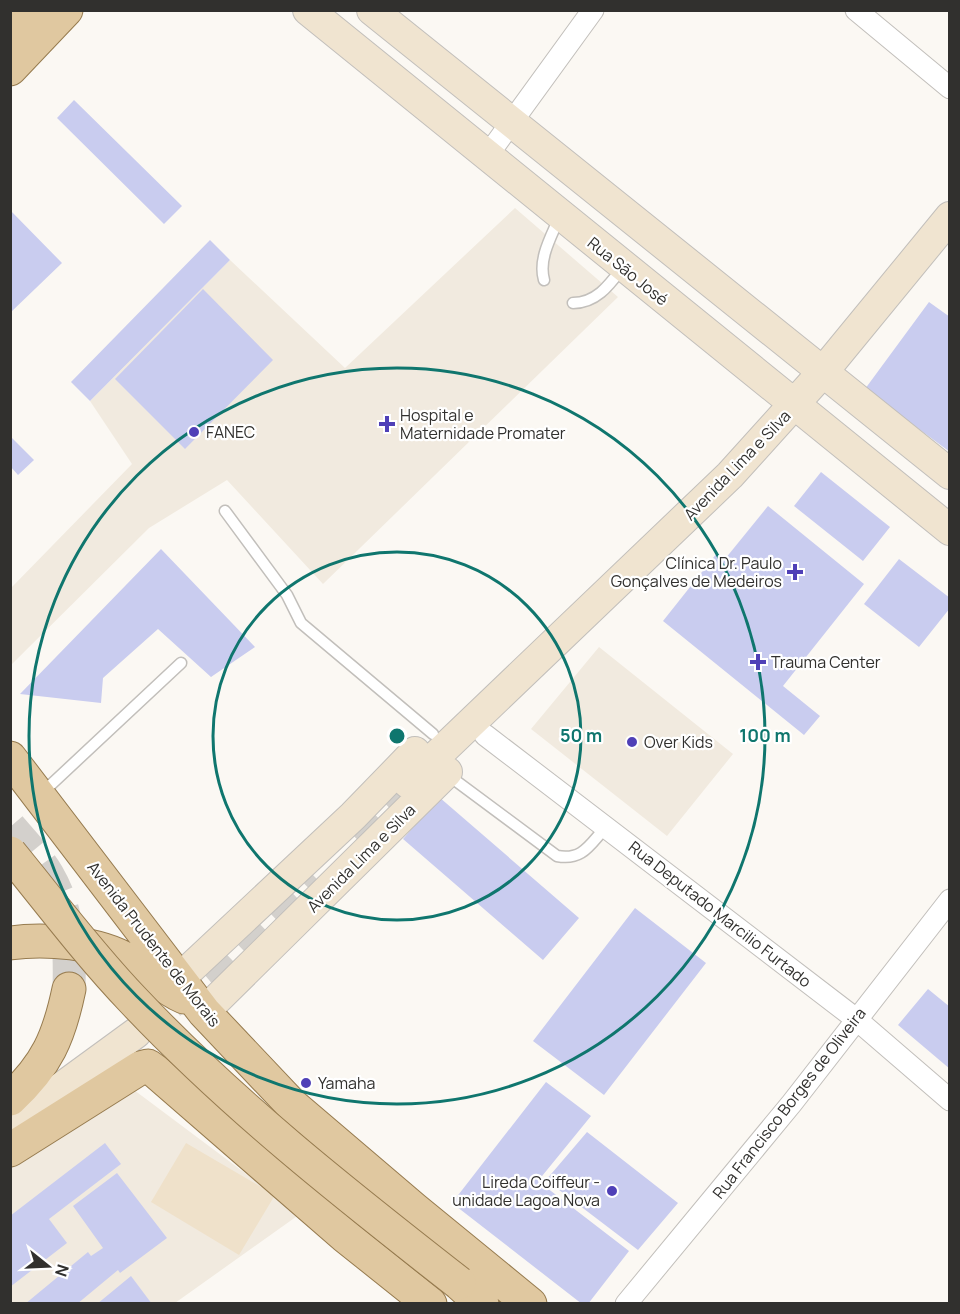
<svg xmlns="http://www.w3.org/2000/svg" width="960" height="1314" viewBox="0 0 960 1314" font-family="Manrope,sans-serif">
<rect width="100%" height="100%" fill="#fbf8f3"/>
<path fill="#f1eadf" d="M515,208L618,297L323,584L227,480L149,528L11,665V588L132,464L90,401L230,260L345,368Z
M599,647L733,754L667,836L531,729Z
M126,1084L300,1214L175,1303H11L10,1165Z"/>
<path fill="#efe1ca" d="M186,1143L275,1195L239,1255L151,1202Z"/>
<path fill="#c9ccef" d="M74,100L182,206L164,224L57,118Z
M10,210L62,263L10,313Z
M210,240L230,260L90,401L71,382Z
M203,289L273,360L185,449L115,379Z
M929,302L950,317V452L865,389Z
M10,436L34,460L18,475L10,466Z
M821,472L890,527L863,561L794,506Z
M768,506L864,584L783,686L820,716L804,735L663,621L717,553L725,559Z
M161,549L255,647L211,677L158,629L103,678L101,703L20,694Z
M899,559L950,598V608L919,647L864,604Z
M439,797L579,918L543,960L403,839Z
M635,908L706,963L604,1095L533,1041Z
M928,989L950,1007V1069L898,1025Z
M546,1082L591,1116L538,1181L629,1251L588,1304H582L452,1203Z
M587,1132L678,1203L638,1250L546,1180Z
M105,1143L121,1164L49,1219L67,1243L10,1287V1216Z
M117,1173L167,1238L120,1273L118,1270L77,1304H25L88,1252L91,1256L103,1248L73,1206Z
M131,1276L152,1304H97Z"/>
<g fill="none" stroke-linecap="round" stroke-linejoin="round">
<path stroke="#d3d0cc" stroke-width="30" stroke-dasharray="30 15" stroke-linecap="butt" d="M353,835L408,783
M136,1033L221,962L312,874"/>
<path stroke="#d3d0cc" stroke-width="33" stroke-dasharray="33 16" stroke-linecap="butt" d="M10,827C23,842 38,858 48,875C69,911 70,949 69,989"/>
<g stroke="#c2bfbb" stroke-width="13">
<path id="service" d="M544,280C538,259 551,237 559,218
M573,303C597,303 610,284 623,267
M225,511L287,595L301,623L433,734
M448,775L557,856C583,861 590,844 606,827
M42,793L181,663"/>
</g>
<g stroke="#c2bfbb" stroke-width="23">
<path id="minor" d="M856,10L950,88
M487,156L593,10
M485,735L856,1019L950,1100
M626,1304L792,1103L950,900"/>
</g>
<g stroke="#c2bfbb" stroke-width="32">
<path id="secondary" d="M308,10L950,530
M372,10L950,474
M408,783L730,475L822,373L950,217
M178,980L353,816L415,752
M204,1012L447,772
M10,1125L136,1033"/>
</g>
<g stroke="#967b4f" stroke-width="35">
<path id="primary" d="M10,37L22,25L29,10
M10,69L66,10
M10,758L204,1012L292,1105L414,1209L530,1304
M10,943C45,938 99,942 129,961C148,972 163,988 184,997
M10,1099C47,1065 59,1037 69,989
M10,1150L140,1068L148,1066L155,1071L345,1236L430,1304
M459,1283L482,1304"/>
</g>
<use href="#service" stroke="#fff" stroke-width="10"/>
<use href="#minor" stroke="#fff" stroke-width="21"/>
<use href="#secondary" stroke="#f0e4d0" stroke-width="30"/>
<use href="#primary" stroke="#e0c8a0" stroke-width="33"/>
<g stroke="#967b4f" stroke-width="35" stroke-linecap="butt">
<path id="primary-bridge" d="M10,853C50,902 89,954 133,1000C232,1105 345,1194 459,1283"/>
</g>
<use href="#primary-bridge" stroke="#e0c8a0" stroke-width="33"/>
</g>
<g fill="none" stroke="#0f766e" stroke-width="3">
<circle cx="397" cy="736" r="184"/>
<circle cx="397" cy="736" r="368"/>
</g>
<g fill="#4f40b7" stroke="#fff" stroke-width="2">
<path d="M384 415h6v6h6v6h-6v6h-6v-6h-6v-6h6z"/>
<circle cx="194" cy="432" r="6"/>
<path d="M792 563h6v6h6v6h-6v6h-6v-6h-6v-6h6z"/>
<path d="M755 653h6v6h6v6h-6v6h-6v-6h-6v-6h6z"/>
<circle cx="632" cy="742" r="6"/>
<circle cx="306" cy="1083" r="6"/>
<circle cx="612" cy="1191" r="6"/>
</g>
<g text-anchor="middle" stroke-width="4.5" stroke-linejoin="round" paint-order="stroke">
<g font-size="16" fill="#31302e" stroke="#fff">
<text transform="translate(628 271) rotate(39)" y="6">Rua São José</text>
<text transform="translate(737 465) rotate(-46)" y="6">Avenida Lima e Silva</text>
<text transform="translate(361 858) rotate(-45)" y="6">Avenida Lima e Silva</text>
<text transform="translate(720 914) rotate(38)" y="6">Rua Deputado Marcilio Furtado</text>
<text transform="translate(154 944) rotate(52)" y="6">Avenida Prudente de Morais</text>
<text transform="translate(789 1103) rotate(-52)" y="6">Rua Francisco Borges de Oliveira</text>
</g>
<g font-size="16" fill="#31302e" stroke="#fff" text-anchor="start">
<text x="400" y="421">Hospital e<tspan x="400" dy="18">Maternidade Promater</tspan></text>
<text x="206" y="438">FANEC</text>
<text x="782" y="569" text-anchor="end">Clínica Dr. Paulo<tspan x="782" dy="18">Gonçalves de Medeiros</tspan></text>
<text x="771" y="668">Trauma Center</text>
<text x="644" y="748">Over Kids</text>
<text x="318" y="1089">Yamaha</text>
<text x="600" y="1188" text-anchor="end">Lireda Coiffeur -<tspan x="600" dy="18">unidade Lagoa Nova</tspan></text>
</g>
</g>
<circle cx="397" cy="736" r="9" fill="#0f766e" stroke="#fff" stroke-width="3"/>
<g font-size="18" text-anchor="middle" font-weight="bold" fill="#0f766e" stroke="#fff" stroke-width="4.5" stroke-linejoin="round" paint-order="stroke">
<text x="581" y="742">50 m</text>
<text x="765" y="742">100 m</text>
</g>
<rect width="960" height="1314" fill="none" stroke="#31302e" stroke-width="24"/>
<g transform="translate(48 1266) rotate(108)" stroke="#ffffff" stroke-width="4.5" paint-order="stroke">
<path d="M0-4.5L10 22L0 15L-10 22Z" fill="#31302e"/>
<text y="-9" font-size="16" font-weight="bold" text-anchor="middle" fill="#31302e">N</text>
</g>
</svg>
